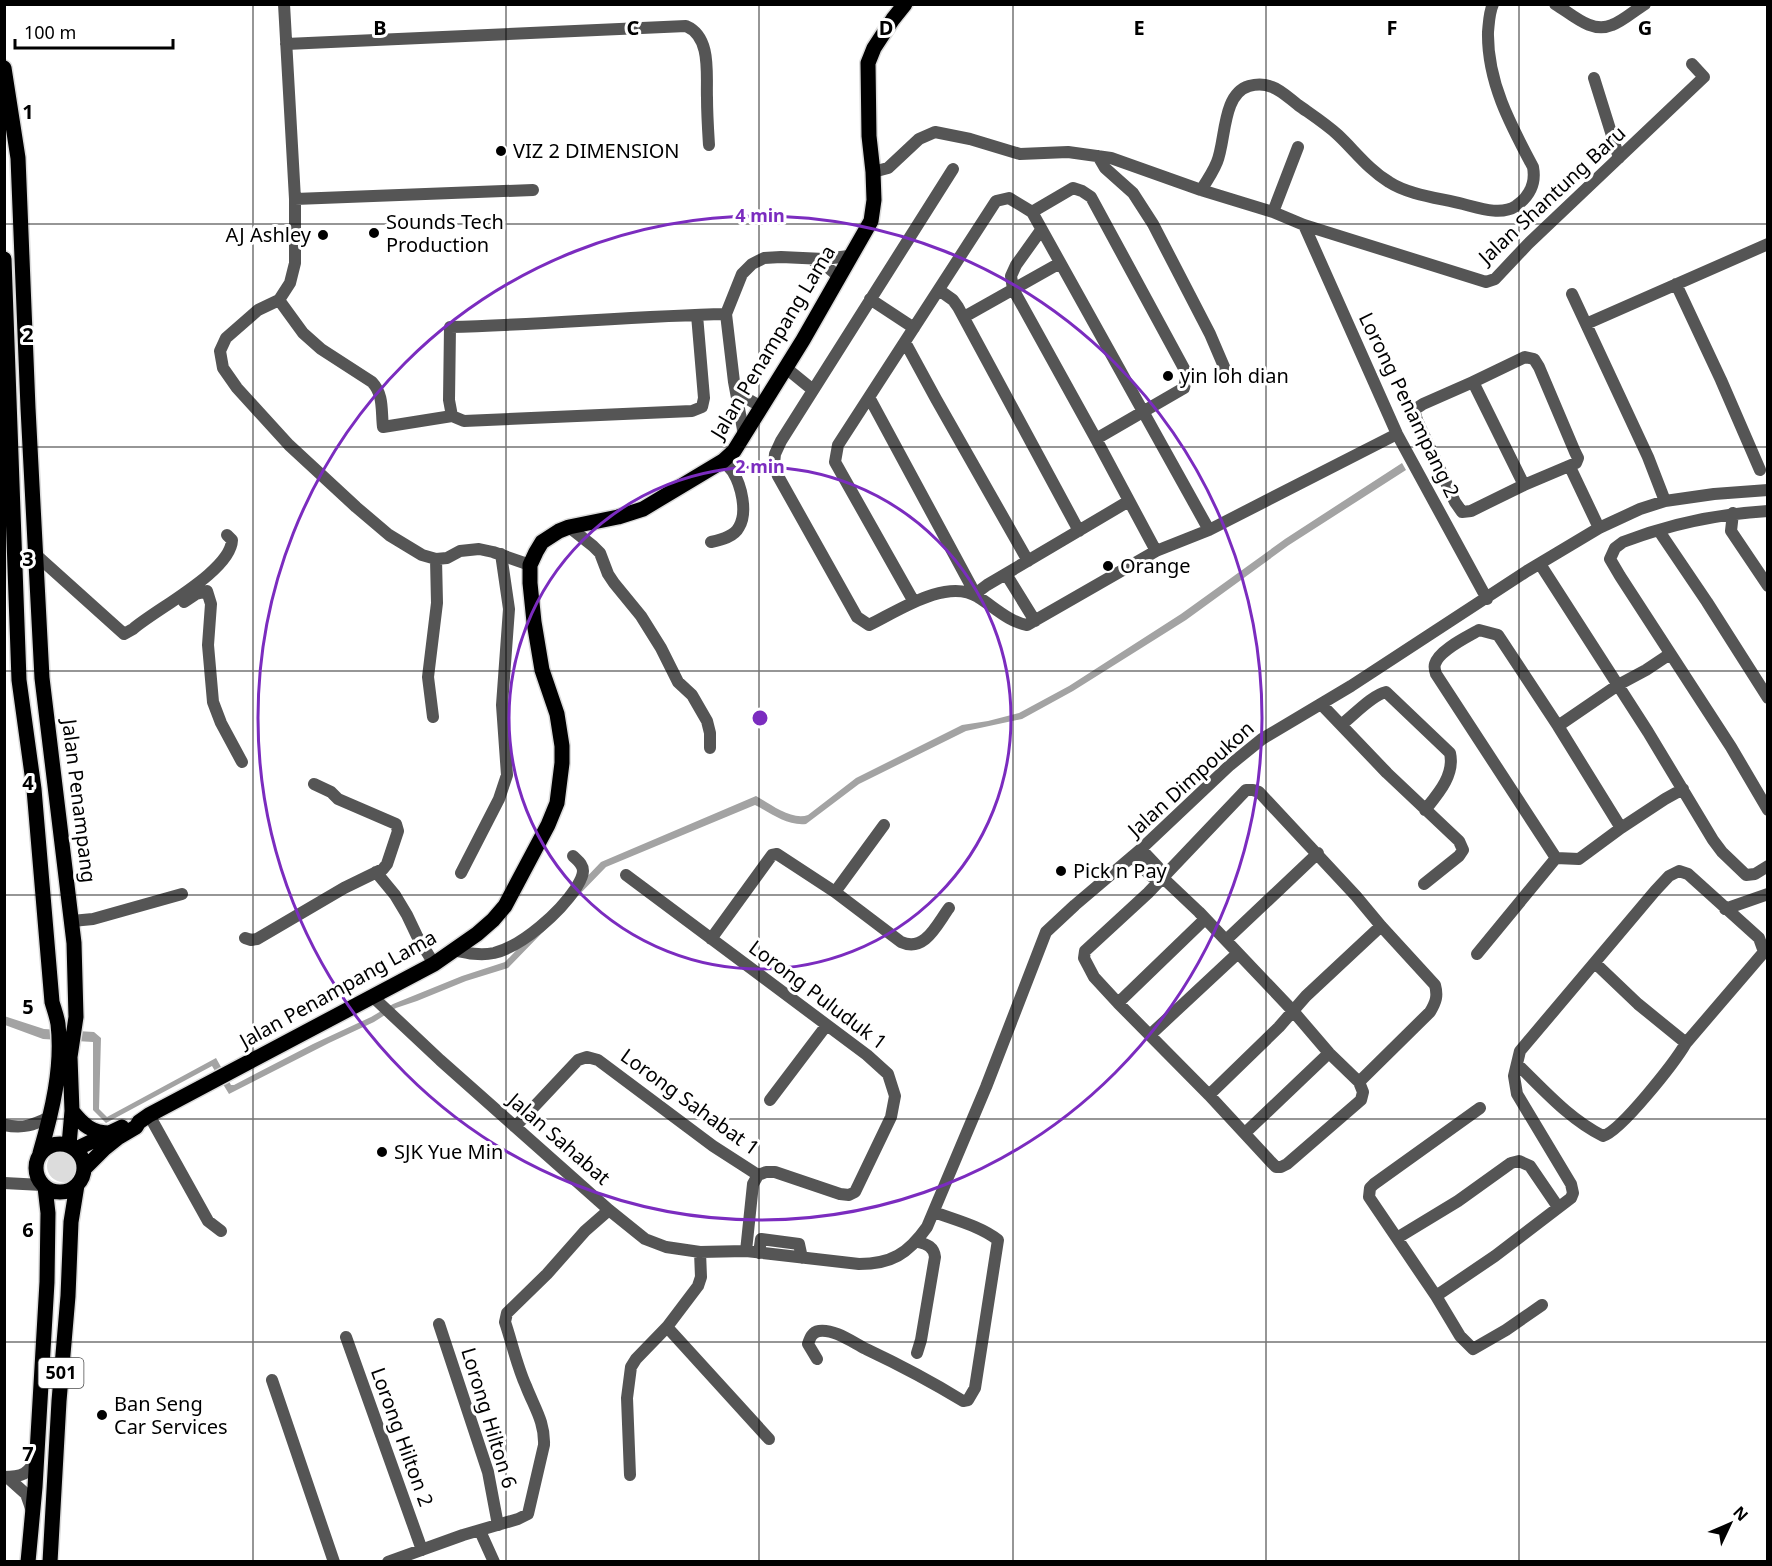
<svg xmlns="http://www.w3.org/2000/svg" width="1772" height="1566" viewBox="0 0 1772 1566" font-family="'Noto Sans',sans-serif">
<rect width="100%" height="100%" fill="#fff"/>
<path fill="#dcdcdc" d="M47 1166a16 16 0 1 1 32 0a16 16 0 1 1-32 0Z"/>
<path fill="#a3a3a3" d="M1402,463L1406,470L1289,545L1186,620L1073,691L1022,719L966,731L859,784L806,824C787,826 771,813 755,805L606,867L508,968L466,981L417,1001L396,1008L374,1022L329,1043L229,1094L212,1066L106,1123L93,1110V1042L43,1039L5,1025L4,1016L44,1029L94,1032L101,1038L99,1109L107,1117L216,1058L231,1085H234L313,1044L371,1017L393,1004L462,976L505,962L601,862L756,796C770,804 792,821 808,815L856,778L962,725L988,721L1019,713L1069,686L1181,614L1285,539Z"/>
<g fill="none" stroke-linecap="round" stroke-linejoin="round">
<g stroke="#dbdbdb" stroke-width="18">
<path id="major" d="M4,68L18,158L28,408L42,678L74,943L76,1017L70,1057L72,1111L69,1145
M4,259L19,680L34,789L52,1002C54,1009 57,1017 58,1024C63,1067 52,1112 40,1153
M72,1111C83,1125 92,1133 110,1133
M36 1168a24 24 0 1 1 48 0a24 24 0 1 1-48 0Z
M76,1149L122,1127
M84,1169L104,1149L119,1137L136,1127L139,1122L149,1115L434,964L477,934L493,920L505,906L548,825L557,803L562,763V746L557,714L542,670L534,622L530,583V565L536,552L542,542L559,531L569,527L618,517L643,509L723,461L734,451L803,340L871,221L874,200L873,172L869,136L868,63L874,48L893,19L905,4
M28,1562L35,1487L47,1282L48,1213L45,1187
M50,1562L59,1401L68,1296L71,1222L77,1185"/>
</g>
<path stroke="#555" stroke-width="12" d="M284,4L295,199V263L290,283L279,300L258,310L226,338L220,351L223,368L237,388L289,445L356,507L389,535L422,555L436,559L447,558L460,551L479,549L493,552L530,565
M1555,4C1572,14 1591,34 1612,25C1623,21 1635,10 1645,4
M286,44L686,26C712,37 706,75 707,98C707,114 708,129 709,145
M1594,78L1619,158
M1098,156L1105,168L1133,193L1153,224L1210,334L1228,376
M953,169L781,441L775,454L774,464L778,476L857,617L869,625C898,611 947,577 978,597C993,606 1009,622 1027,625L1156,551L1209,530L1397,434
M873,172L888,168L919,139L935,132L970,139L1020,154L1068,152L1111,158L1201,190L1273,212L1304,225L1486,282L1495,279L1528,244L1704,77L1692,64
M1201,190C1207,181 1213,172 1217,162C1226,140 1222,94 1249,86C1256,84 1265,84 1272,87C1281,90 1290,99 1298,105C1312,115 1326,124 1338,135C1355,151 1369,170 1389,182C1409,195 1439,198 1463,204C1479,208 1501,216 1516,206C1530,196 1536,183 1533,167C1510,124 1487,81 1488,32C1489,22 1489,13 1493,4
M295,199L533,190
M1032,212L1073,188L1082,191L1091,197L1187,374L1184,388L1096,439
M1273,212L1298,147
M1304,225L1397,434L1487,599
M1041,230L1016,265L1011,276L1013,289L1096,439L1156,551
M814,261L826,266L838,276
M1676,284L1721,380L1760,470
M939,290L953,300L958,307L1079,531
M1572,294L1648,457L1665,501
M870,299L914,328
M279,300L303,333L321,349L372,382C384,395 381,410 383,427L452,416L464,421L692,411L702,407L704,398L697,315
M964,317L1060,263
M1586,324L1768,244
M905,342L936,399L1028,561
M1525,357L1534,359L1539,367L1575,452L1578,458L1576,463L1524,485L1471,511L1462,512L1455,502L1417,420L1414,410L1423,404L1473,382Z
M786,368L813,390
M1473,382L1524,485
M736,385C743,396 749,401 761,406
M869,397L970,584L975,594
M452,416L449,400L450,327C542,325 634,316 726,314
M744,435L734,382L726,314L742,274L752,264L764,258L781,257L824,259L849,256
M1570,467L1599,528
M1768,511C1716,514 1670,524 1623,542L1615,548L1610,559L1620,576L1731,747L1768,810
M1733,513L1731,531L1768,586
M569,527L593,546L600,553L608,574L614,583L641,616L661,648L678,682L692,695L707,721L710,733V748
M1659,531L1707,602L1768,698
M711,542C721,540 734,537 739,527C748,512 741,485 733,472C730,468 726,464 723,461
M35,554L124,634L133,629C156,609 231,571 232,540L227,535
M1540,564L1648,732L1713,840L1722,852L1746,875L1755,874L1768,866
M1006,574L1035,621
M975,594L987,585L1129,501
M184,602L196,594L207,591L211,604L208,645L213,702L221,723L242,762
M914,602L835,462L838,445L996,201L1009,198L1032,212L1209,530
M1321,704L1387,773L1459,841L1463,850L1459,856L1424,884
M433,717L428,677L437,603L436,559
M1341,725C1353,716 1372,695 1386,692L1450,753C1455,775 1438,794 1425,810
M1558,726L1618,685L1646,670L1670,654
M1141,849L1158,867L1162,877L1199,912L1293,1011L1329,1053L1359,1082L1363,1092L1361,1100L1287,1164L1281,1167H1276L1271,1162L1209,1095L1118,1003L1094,977L1084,958L1085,951L1148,893L1246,790H1253L1259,792L1356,896L1381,926L1435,985C1438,996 1436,1002 1430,1012L1359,1082
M1132,857L1151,876L1162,877
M1556,858L1436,674C1435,671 1434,667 1435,664C1439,650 1467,637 1479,630L1498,635L1558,726L1621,828
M1556,858L1579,859L1621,828L1665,799L1683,789
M376,872L395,895L407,915L417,936L434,964
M461,873L499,799L507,775L502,705L509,609L501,554
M626,875L867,1055L888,1074L895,1096L891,1117L855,1192L849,1195L840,1194L775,1172H766L758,1175
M835,892L884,825
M1725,909L1768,894
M72,921L93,919L182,894
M245,938L251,940L257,939L344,888L383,869L387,864L398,831L396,824L338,799L331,792L314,784
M711,939L772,855L777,854L835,892L901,942C925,953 937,924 949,908
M1226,940L1318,853
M453,950C467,953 480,956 494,953C523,946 560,912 576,888C579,883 583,877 583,871C583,864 578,861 573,856
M1477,954L1556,858
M1595,963L1638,1004L1686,1043
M373,997L440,1060L609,1210L645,1239L666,1247L700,1252L746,1251L859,1264C891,1264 908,1254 927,1227L986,1087L1046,932L1075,905L1141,849L1230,765L1262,739L1351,686L1527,571L1599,528L1640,509L1665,501L1714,494L1768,490
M1118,1003L1205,919
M1150,1035L1238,953
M1209,1095L1279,1027L1306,996L1381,926
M770,1100L826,1026
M1480,1108L1374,1184L1370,1188L1369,1197L1436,1296L1460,1336L1473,1349L1506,1330L1542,1305
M149,1115L208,1221L221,1231
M4,1125C24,1129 33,1125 50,1117
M515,1127L578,1060L587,1057L598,1060L713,1146L758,1175
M1245,1133L1329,1053
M4,1183L42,1185
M1397,1238L1458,1201L1511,1163L1519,1161L1530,1166L1558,1207
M746,1251L753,1184L758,1175
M759,1253L761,1239L799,1244L802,1258
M1436,1296L1495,1256L1571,1198L1573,1193L1571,1184L1517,1094L1514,1076L1520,1051L1655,891L1669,876L1679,871L1688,874L1759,938L1764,952L1686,1043C1675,1062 1621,1131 1603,1136C1569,1119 1544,1090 1517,1064
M439,1324L488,1472L498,1525
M667,1327L769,1439
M346,1337L422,1550
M917,1353L921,1340L935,1257C934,1247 927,1244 918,1242
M817,1359L808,1344C810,1338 812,1332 819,1331C835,1329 852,1342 866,1349C900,1365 932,1382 963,1401L968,1400L975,1388L998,1240C980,1226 955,1220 934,1212
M272,1380L334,1562
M630,1475L627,1398L631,1367L636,1359L667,1327L698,1286L701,1277L700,1252
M4,1477C22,1477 29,1474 36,1458
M7,1477L26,1494L32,1511
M480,1531L494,1562
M388,1562L463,1535L518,1519L528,1514L544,1445C545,1422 534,1407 526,1386C517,1366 512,1343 505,1322L507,1313L547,1274L585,1231L609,1210"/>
<use href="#major" stroke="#000" stroke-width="15"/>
</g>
<path fill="none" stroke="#000" stroke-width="1.5" stroke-opacity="0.55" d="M253,4V1562M506,4V1562M759,4V1562M1013,4V1562M1266,4V1562M1519,4V1562M4,224H1768M4,447H1768M4,671H1768M4,895H1768M4,1119H1768M4,1342H1768"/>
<g fill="none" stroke="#7b2cbf" stroke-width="3">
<circle cx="760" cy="718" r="251"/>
<circle cx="760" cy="718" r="502"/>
</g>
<g fill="#000" stroke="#fff" stroke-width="2">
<circle cx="501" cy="151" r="6"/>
<circle cx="374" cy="233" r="6"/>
<circle cx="323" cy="235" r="6"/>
<circle cx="1168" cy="376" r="6"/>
<circle cx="1108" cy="566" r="6"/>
<circle cx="1061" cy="871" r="6"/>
<circle cx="382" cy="1152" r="6"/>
<circle cx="102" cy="1415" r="6"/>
</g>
<g text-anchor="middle" stroke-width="6" stroke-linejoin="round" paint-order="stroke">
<rect fill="#fff" stroke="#4c4c4c" stroke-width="1.5" x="38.5" y="1358" width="45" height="30" rx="4.5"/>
<g font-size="18" font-weight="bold" fill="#000">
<text x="61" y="1379">501</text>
</g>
<g font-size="20" fill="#000" stroke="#fff" text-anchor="start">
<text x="513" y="158">VIZ 2 DIMENSION</text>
<text x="386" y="229">Sounds Tech<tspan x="386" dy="23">Production</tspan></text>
<text x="311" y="242" text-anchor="end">AJ Ashley</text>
<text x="1180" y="383">yin loh dian</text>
<text x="1120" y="573">Orange</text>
<text x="1073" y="878">Pick n Pay</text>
<text x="394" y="1159">SJK Yue Min</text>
<text x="114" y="1411">Ban Seng<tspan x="114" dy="23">Car Services</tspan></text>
</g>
<g font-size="20" fill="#000" stroke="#fff">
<text transform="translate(1552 195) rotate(-43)" y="7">Jalan Shantung Baru</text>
<text transform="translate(773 342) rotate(-59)" y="7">Jalan Penampang Lama</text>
<text transform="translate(1409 405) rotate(64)" y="7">Lorong Penampang 2</text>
<text transform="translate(1191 779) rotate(-42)" y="7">Jalan Dimpoukon</text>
<text transform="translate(79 801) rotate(83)" y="7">Jalan Penampang</text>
<text transform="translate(338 989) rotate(-29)" y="7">Jalan Penampang Lama</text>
<text transform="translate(818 995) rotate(37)" y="7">Lorong Puluduk 1</text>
<text transform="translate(690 1102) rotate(36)" y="7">Lorong Sahabat 1</text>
<text transform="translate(559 1139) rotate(41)" y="7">Jalan Sahabat</text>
<text transform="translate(489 1418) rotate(73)" y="7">Lorong Hilton 6</text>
<text transform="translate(402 1437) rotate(70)" y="7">Lorong Hilton 2</text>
</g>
</g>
<g font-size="20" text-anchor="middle" font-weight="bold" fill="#000" stroke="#fff" stroke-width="6" stroke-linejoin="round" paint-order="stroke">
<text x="380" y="35">B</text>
<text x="633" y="35">C</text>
<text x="886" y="35">D</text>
<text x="1139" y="35">E</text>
<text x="1392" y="35">F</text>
<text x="1645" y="35">G</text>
<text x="28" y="119">1</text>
<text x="28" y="342">2</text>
<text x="28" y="566">3</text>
<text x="28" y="790">4</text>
<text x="28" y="1014">5</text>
<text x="28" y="1237">6</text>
<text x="28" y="1461">7</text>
</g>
<circle cx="760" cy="718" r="9" fill="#7b2cbf" stroke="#fff" stroke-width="3"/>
<g font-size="18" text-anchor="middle" font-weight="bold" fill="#7b2cbf" stroke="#fff" stroke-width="6" stroke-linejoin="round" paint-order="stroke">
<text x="760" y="222">4 min</text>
<text x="760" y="473">2 min</text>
</g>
<rect width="1772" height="1566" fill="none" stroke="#000000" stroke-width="12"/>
<g transform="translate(1730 1524) rotate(46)" stroke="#ffffff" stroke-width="4.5" paint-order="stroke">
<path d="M0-4.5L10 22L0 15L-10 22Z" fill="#000000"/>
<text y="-9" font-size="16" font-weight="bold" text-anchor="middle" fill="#000000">N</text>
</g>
<path d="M15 39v9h158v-9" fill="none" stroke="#000000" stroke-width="3"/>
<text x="24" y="39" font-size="18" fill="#000000" stroke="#ffffff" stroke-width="4.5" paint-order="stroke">100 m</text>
</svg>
